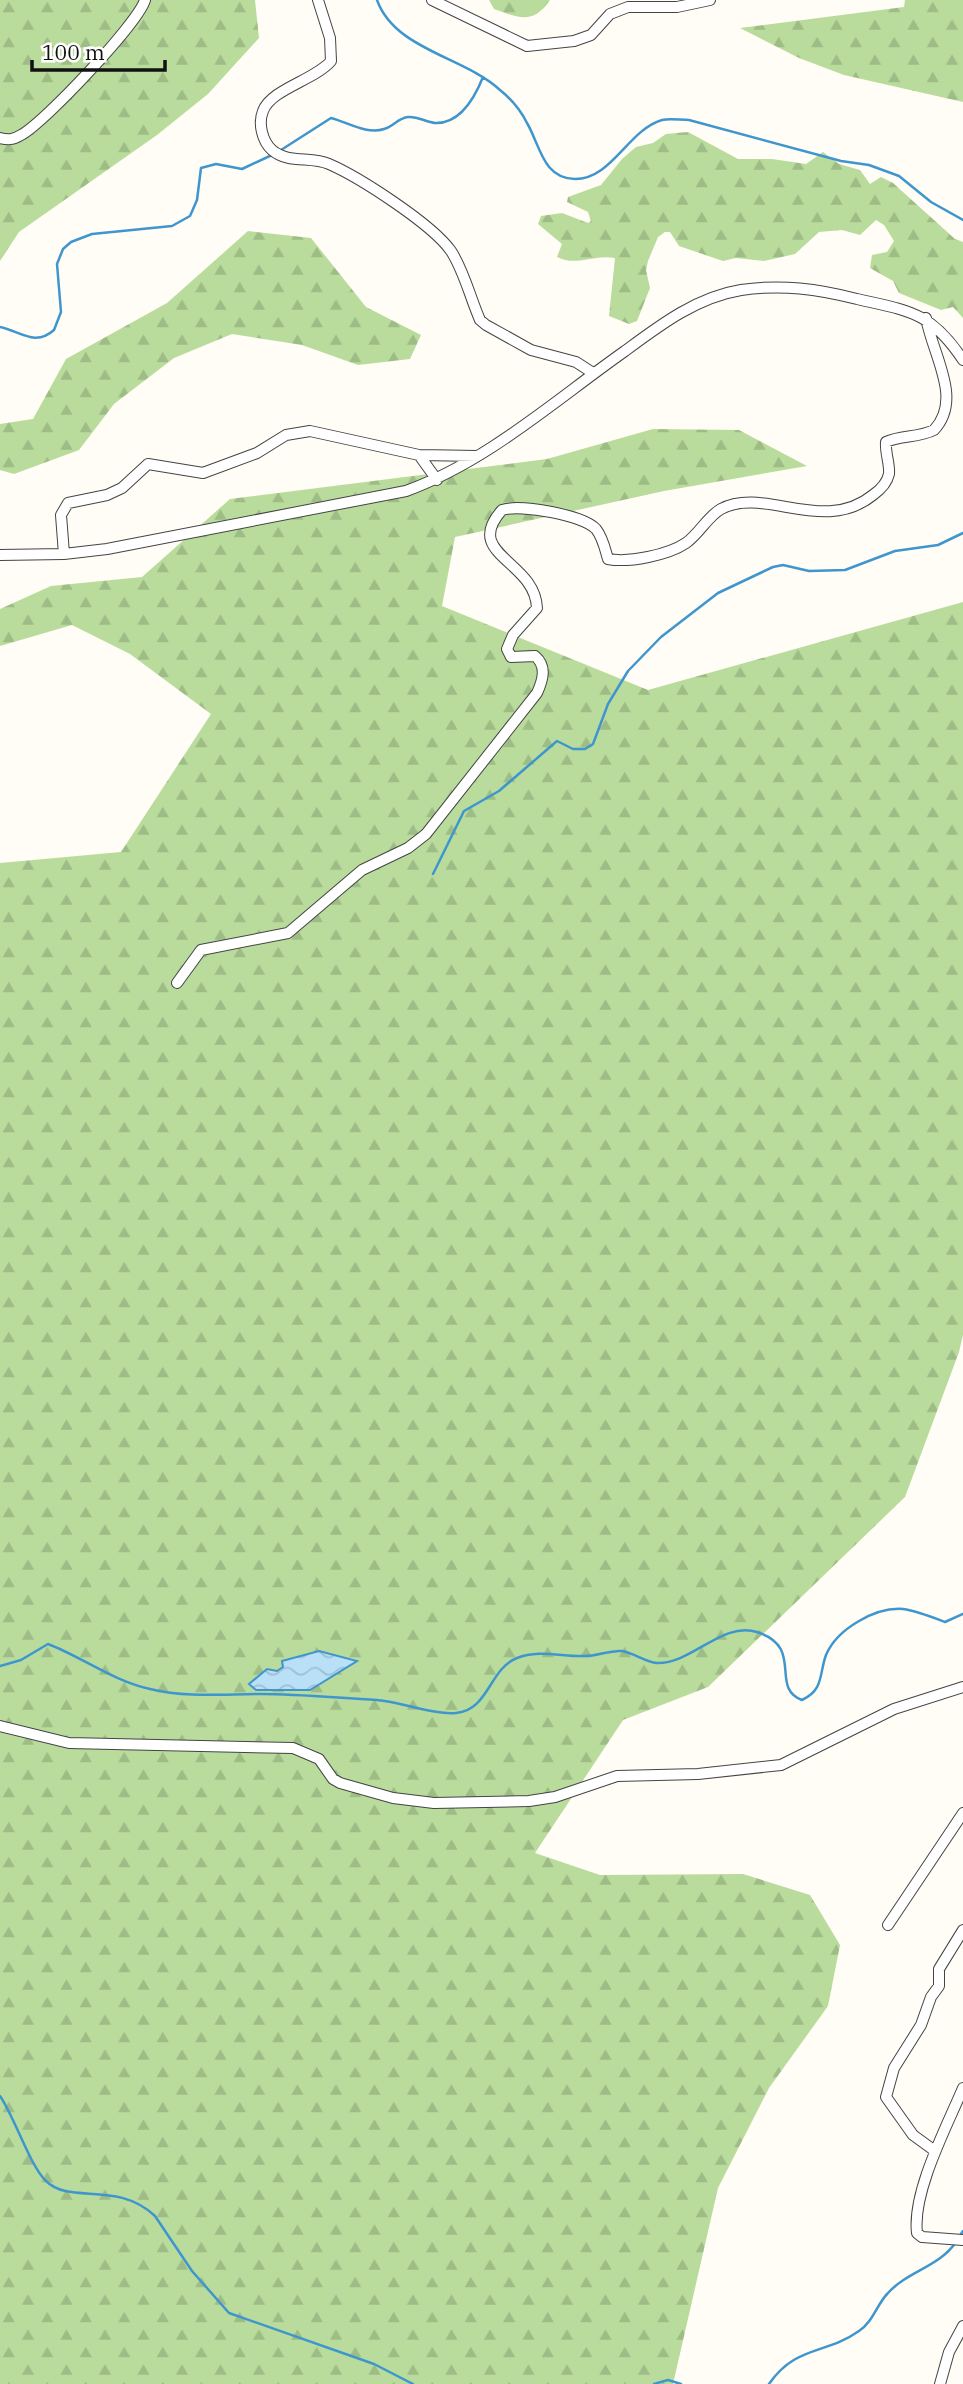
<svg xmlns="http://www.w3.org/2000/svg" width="963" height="2384" viewBox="0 0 963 2384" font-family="'IBM Plex Serif',serif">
<defs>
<pattern id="forest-firs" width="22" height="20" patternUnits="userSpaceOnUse" patternTransform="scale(1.75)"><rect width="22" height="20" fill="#b9dc9c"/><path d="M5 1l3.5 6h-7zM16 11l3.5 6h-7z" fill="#9ebc85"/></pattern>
<pattern id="water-waves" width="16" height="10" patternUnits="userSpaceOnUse" patternTransform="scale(1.75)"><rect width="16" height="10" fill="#b9e0f7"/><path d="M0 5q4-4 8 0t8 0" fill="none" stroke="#9ebfd3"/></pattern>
</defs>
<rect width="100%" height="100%" fill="#fffdf5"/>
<path fill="url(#forest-firs)" d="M0,0H255L259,38L208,94L157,135L19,232L0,261Z
M489,0H550C533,25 519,18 494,9Z
M905,0H963V102L844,75L799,58L740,28L904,7Z
M688,132L738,159H772L806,164L823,152L839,164L860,170L870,184L881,177L893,183L955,239L963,242V318L953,307L941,310L899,293L893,281L870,268L872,255L887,252L894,241L884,225L876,220L860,235L842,230L819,232L795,254L764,261L736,258L723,261L679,246L670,232H665L658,237L648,261L646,270L650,288L637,321L629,324L609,316L615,258C594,254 576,267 557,257L562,244L538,224L541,216L562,213L588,223L591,221L588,212L567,202L568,197L601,185L622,159L636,147L653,143L666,134Z
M248,231L311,238L366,307L421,335L410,359L358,365L302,345L232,334L174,358L114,404L79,450L14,474L0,470V424L33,419L66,359L167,303Z
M653,429L739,430L807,466L664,491L455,537L442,606L648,690L963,602V1335L959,1352L905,1497L708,1687L623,1720L535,1853L600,1875L743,1874L810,1895L840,1945L828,2006L769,2088L718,2188L673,2384H0V863L121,852L211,714L130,654L72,625L0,646V609L51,586L142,577L230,499L547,459Z"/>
<path fill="url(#water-waves)" stroke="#3f96cf" stroke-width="2" d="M319,1651L357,1661L310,1690H256L249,1684L267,1669L277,1671L283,1667L282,1661Z"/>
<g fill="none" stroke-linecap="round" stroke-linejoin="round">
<path stroke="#3f96cf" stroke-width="2.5" d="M377,0C395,50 465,57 500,90C510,98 521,111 527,123C540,145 543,179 575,179C612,179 628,130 662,120C670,118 680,120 689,120L841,161L869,165L899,176L931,202L963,220
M281,150L331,118C347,122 367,135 384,129C393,127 398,118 408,117C417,116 426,122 435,123C461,124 475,97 483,77
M0,327C20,331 35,347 54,330L61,312L57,264L63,249L71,242L92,234L172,226L190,216L197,200L201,168L216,164L242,169L272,155
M433,874L464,811L499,791L557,741L573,749H585L593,744L608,704L628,671L661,637L718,593L773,567L783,565L809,571L845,570L895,551L938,545L963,533
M0,1666L21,1660L48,1644C82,1657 113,1681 150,1689C187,1698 223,1694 261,1694C300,1694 338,1698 377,1700C402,1702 433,1715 456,1713C489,1710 489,1669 517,1658C539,1649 563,1657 585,1656C597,1656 610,1650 622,1651C634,1653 645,1662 657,1663C692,1664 722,1621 757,1632C805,1647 769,1688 802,1700C824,1690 819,1674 826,1655C837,1629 875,1607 903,1609C917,1611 932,1617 945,1622L963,1614
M0,2096C15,2118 30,2166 46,2181C70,2205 117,2180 155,2216L192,2271L229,2313L374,2364L413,2384
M959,2237L963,2231
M654,2384L668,2380L681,2384
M769,2384C796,2345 825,2355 859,2331C873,2322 877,2304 888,2293C908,2271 939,2267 956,2242"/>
<g stroke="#444" stroke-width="12">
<path id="minor" d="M318,0L330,38L331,61C315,80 271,89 263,111C258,123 262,141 272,150C288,164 311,156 329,164C359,177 432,224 451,251C464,271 470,297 480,320L486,325L531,350L576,362L593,373
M432,0L527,46L574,41L591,35L610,14L628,7H677L710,0
M0,138C8,140 13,140 21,135C44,123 138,23 145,0
M419,455L437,480
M64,554L61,515L68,503L107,495L122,488L148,464L203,473L257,453L286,435L310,431L419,455L477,456
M0,555L64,554L107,549L406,491C488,461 554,401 625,351C660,325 697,297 741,290C782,284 818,289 857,299C910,311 931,312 963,360
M177,983L201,950L288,933L362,870L408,848L426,834L537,693C543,680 547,666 535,656L511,657L507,649L513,635L537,608C535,560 462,555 502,510C521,504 583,515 596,529C603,538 605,549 608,559C629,563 668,555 686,543C699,534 708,516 721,509C764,486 824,535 873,495C880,490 887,483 889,474C890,464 885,453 886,442C901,435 918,438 934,430C963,399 933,356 926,318
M0,1726L69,1743L293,1748L319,1759L333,1779L340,1783L393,1798L434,1803L529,1801L555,1797L617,1776L698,1774L781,1765L894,1709L963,1687
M888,1925L963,1813
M963,2088C947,2126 912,2192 917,2233L922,2237L963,2240
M935,2151L913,2135L886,2097L894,2068L921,2025L931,1997L939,1986V1969L963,1930
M940,2384L949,2352L963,2326"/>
</g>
<use href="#minor" stroke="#fff" stroke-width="10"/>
</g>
<path d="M32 60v10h133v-10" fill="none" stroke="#111111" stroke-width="3.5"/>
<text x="42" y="60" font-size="21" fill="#111111" stroke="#ffffff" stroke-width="5" paint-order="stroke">100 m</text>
</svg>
